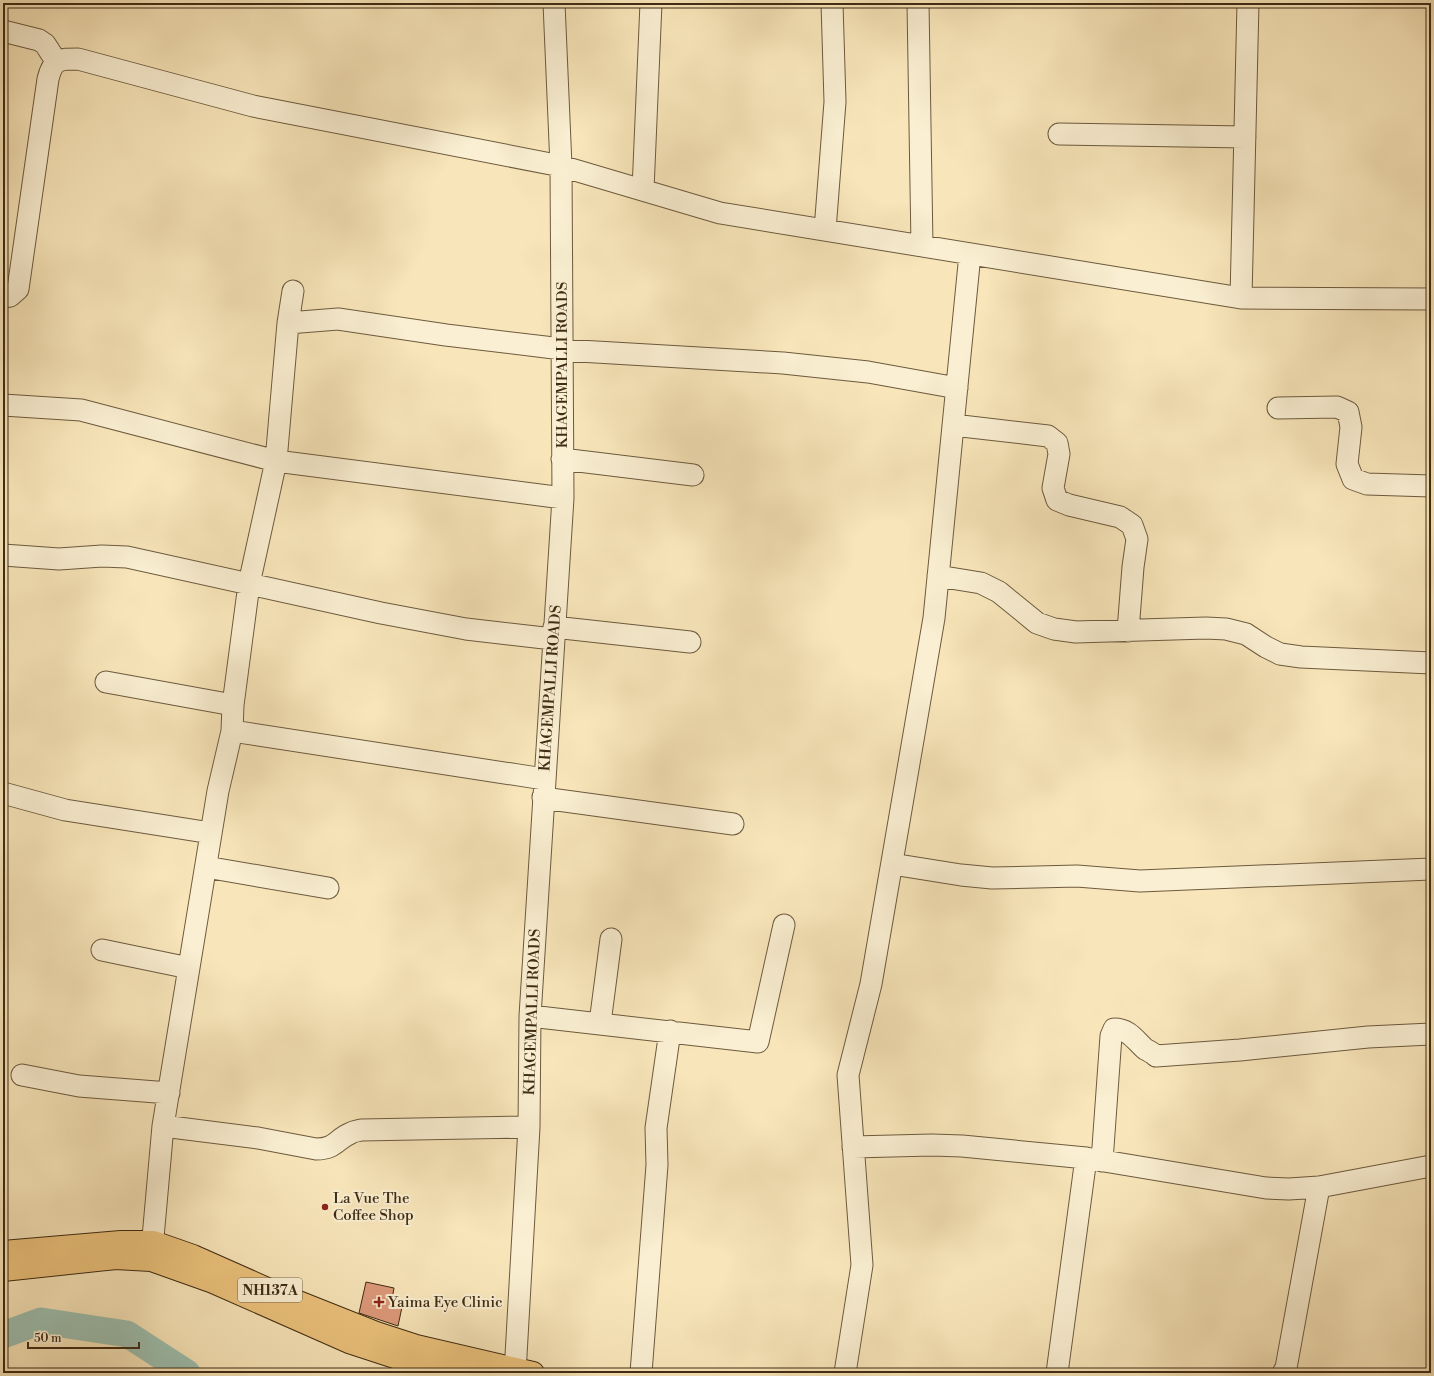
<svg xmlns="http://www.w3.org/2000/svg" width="1434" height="1376" viewBox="0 0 1434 1376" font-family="'Libre Bodoni',serif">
<rect width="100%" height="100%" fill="#f8e6ba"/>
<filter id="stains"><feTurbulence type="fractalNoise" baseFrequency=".005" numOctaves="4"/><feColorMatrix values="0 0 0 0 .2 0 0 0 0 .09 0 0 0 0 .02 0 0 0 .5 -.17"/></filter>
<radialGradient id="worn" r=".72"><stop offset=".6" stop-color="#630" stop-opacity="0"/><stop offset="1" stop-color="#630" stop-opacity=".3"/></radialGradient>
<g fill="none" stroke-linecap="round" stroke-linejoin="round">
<path stroke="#9dc0b0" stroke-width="27" d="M3,1335L41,1321L127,1334L187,1373"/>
</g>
<path fill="#dd9a7c" stroke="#3f2c14" d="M366,1282L394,1288L391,1305L402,1307L398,1326L359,1313Z"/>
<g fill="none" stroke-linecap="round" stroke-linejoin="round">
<g stroke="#6d5a3e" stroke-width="23">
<path id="minor" d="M918,3L922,246
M3,31L39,40L45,44L56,61
M1059,134L1245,137
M643,190L651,3
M825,230L835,102L832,3
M3,297L10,296L18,289L48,79C53,59 59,59 78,59L253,106L561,166L720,213L1241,298L1431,299
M1241,298L1248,3
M288,323L338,319L446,335L562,349V350L783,363L868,372L957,388
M3,405L81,410L276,461L563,498
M1278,408L1337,407L1348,412L1351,427L1347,464L1353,479L1367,484L1431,486
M953,425L1048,436L1057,443L1059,454L1053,488L1057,500L1069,505L1120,517L1132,525L1137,539L1133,567L1128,631
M562,459L693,475
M3,555L59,559L102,556L127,557L381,613L466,629L553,639
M938,576L981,583L999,592L1037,623L1054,629L1076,632L1206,628L1226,629L1246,634L1266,647L1280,654L1301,657L1431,663
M554,627L690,642
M106,682L233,705
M232,731L544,779
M3,793L65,810L211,833
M543,797V798L733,824
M892,864L961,875L992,878L1077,876L1140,881L1431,869
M206,867L328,888
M102,950L189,968
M530,1016L758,1042L784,925
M600,1023L611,939
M22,1075L79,1086L169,1093
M163,1126L258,1138L316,1149C336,1149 336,1139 351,1133C354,1131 358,1131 361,1130L529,1127
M853,1147L932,1145L962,1146L1086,1158L1266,1188L1289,1189L1319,1187L1431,1166
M1102,1161L1111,1036L1114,1029C1129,1029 1135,1040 1145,1049C1149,1051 1153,1053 1156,1056L1240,1050L1368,1037L1431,1034
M151,1260L163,1126L218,791L232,731L233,705L249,584L276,461L288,323L293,291
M515,1373L529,1127L530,1016L563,498L561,166L554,3
M641,1373L657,1165L656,1128L670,1031
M845,1373L862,1265L848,1075L871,984L934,618L970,254
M1057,1373L1086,1158
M1283,1373L1286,1368L1319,1187"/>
</g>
<g stroke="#3f2c14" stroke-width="24">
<path id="highway" d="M3,1252L121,1242H153L193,1256L283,1296L376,1333L416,1346L533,1373
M3,1270L116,1258L151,1260L213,1282L349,1342L398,1358L460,1373"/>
</g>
<use href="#minor" stroke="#faefd2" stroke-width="21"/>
<use href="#highway" stroke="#ecc37d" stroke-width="22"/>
</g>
<g fill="#8f2418" stroke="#faefd2" stroke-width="1.5">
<circle cx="325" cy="1207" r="4"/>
<path d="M377 1296h4v4h4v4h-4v4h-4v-4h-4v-4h4z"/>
</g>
<g text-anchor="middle" stroke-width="4" stroke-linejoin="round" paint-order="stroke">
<rect fill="#faefd2" stroke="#77664d" stroke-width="1" x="238" y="1278" width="64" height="24" rx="3"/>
<g font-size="14" font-weight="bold" fill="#3f2c14">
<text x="270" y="1295">NH137A</text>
</g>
<g font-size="15" fill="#3f2c14" stroke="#faefd2">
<text transform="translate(562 365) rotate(-90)" y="5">KHAGEMPALLI ROADS</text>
<text transform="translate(550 688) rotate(-86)" y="5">KHAGEMPALLI ROADS</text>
<text transform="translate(532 1012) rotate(-88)" y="5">KHAGEMPALLI ROADS</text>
</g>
<g font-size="15" fill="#3f2c14" stroke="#faefd2" text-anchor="start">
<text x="333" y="1203">La Vue The<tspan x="333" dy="17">Coffee Shop</tspan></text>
<text x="388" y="1307">Yaima Eye Clinic</text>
</g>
</g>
<rect width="1434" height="1376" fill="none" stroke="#f8e6ba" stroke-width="16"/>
<rect x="4" y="4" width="1426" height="1368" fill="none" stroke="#3f2c14" stroke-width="2"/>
<rect x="8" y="8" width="1418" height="1360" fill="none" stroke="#3f2c14"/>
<path d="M28 1342v6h111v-6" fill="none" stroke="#3f2c14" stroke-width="2"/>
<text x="34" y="1342" font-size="12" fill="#3f2c14" stroke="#faefd2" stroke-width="3" paint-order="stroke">50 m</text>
<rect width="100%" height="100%" filter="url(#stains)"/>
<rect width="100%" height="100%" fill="url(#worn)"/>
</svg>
